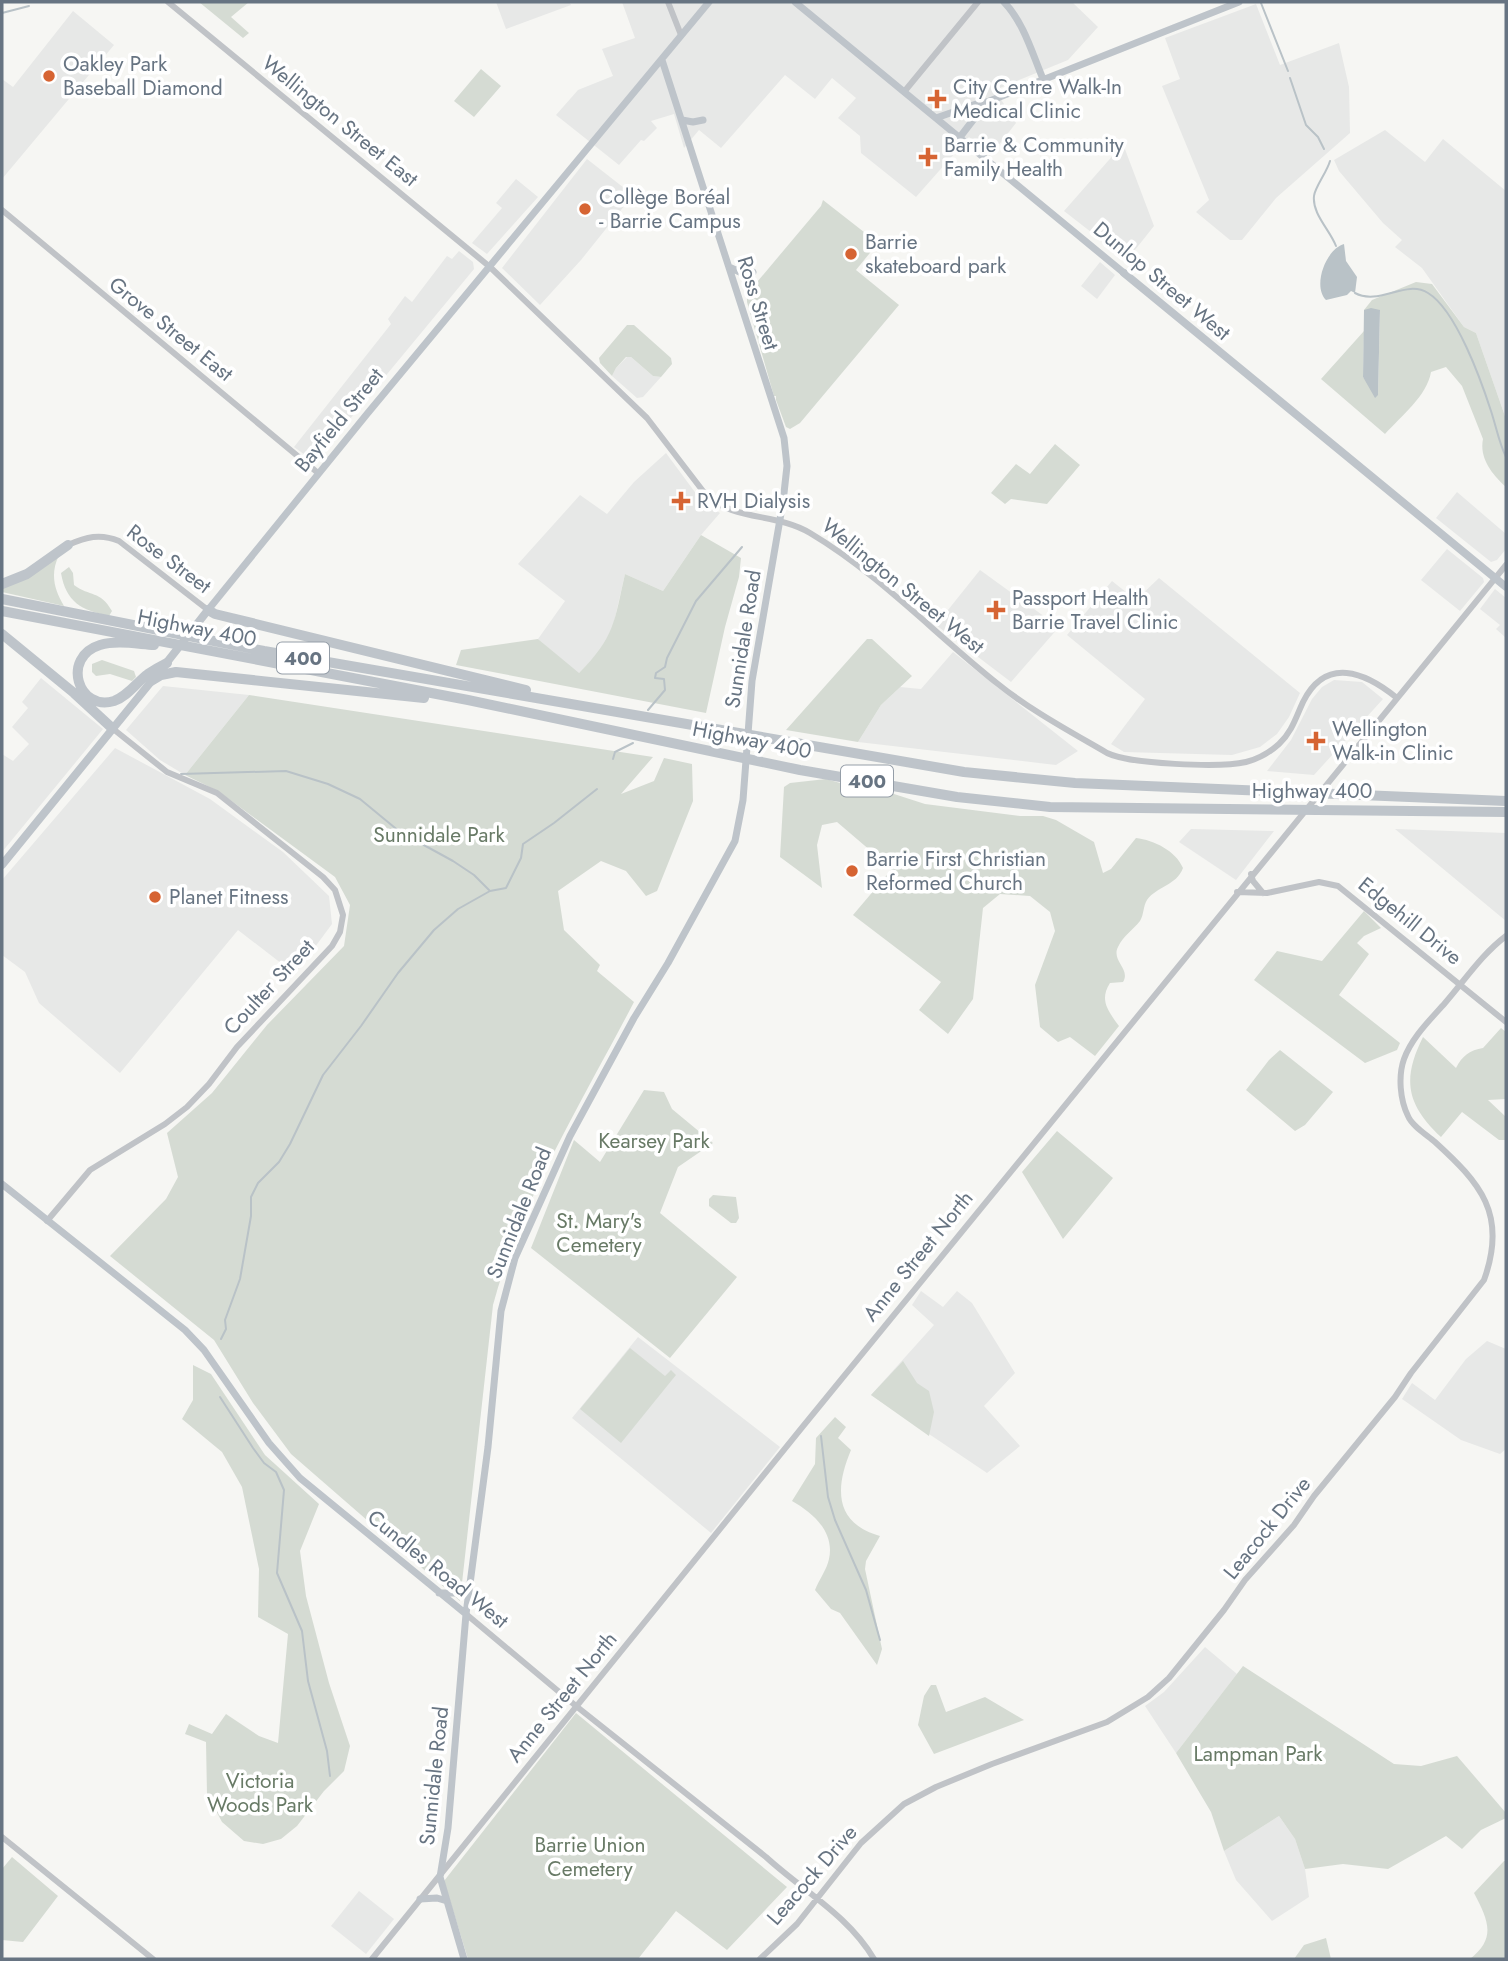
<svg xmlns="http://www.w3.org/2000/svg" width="1508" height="1961" viewBox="0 0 1508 1961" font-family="Jost,sans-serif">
<rect width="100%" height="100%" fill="#f6f6f3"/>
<path fill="#e7e8e7" d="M496,2H569L571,5L506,29Z
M622,2H1072L1098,27L1068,60L995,90L1016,123L990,156L969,137L916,197L861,153L860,136L838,118L856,98L832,78L815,99L785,75L721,148L699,130L684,148L674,114L651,121L657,128L644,141L641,140L619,165L556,115L578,90L613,76L602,49L635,38Z
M1256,4L1280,65L1339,43L1349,87L1350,133L1276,198L1242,240H1230L1196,212L1209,200L1162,86L1180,79L1165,38Z
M73,11L114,45L2,179V79L13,87Z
M1385,130L1425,162L1443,139L1506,191V419L1476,333L1464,327L1422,268L1395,247L1402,240L1383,223L1339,171L1334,160Z
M1123,144L1154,226L1127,260L1064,211Z
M587,159L633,195L581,260L540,305L502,268Z
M516,179L538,197L487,254L472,243L502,208L496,203Z
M459,251L473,262L474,269L321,454L312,460L294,447L391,324L388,319L405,296L412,302L447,256L452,259Z
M1100,262L1115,275L1097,299L1081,286Z
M627,357H631L653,376L661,377L643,397L637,398L612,376L616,368Z
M666,453L700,499L720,513L701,535L663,591L625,574L612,631L600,652L578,674L538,639L565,601L518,564L580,495L607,514L634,482Z
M1457,492L1506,534V549L1497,560L1491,562L1436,518Z
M1447,549L1483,578L1484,582L1460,611L1421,580Z
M980,570L1059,627L1011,682L936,625Z
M1159,578L1300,693L1289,717L1277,734L1260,747L1232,755L1124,752L1111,744L1145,699L1067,635L1112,581L1136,600Z
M1495,589L1506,598V638L1496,629L1500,625L1480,609Z
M953,652L1078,751L1056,765L858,742L881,705L900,687L921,689Z
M41,678L103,729L2,852V754L13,761L29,744L12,727L28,708L22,702Z
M1334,680L1362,682L1383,699L1314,775L1267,771L1291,740L1312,699L1322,687Z
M163,686L249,695L185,775L160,760L126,730Z
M115,748L210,799L283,852L329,896L332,924L295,974L238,930L120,1073L39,1003L25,972L2,955V880Z
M1191,829L1274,831L1236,880L1179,842Z
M1395,829L1506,833V921Z
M921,1291L943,1307L957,1291L972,1303L1015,1373L984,1406L1020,1446L987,1473L871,1395L934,1325L912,1305Z
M638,1337L780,1447L711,1533L572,1418Z
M1487,1341L1506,1349V1449L1500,1454L1461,1440L1402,1399L1412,1383L1435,1400L1466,1359Z
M1205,1647L1237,1674L1176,1753L1145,1706L1164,1692Z
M1279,1816L1295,1839L1305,1869L1309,1897L1272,1921L1236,1880L1224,1851Z
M359,1891L394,1919L366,1954L331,1926Z"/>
<path fill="#d5dbd3" d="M199,2H249L231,17L249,33L243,38Z
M481,69L501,86L474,117L454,101Z
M823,200L878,243L856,270L899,305L800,423L790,429L786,427L776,400V396H774L747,302V294L821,206Z
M1416,282L1432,284L1464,327L1476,333L1506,419V487C1493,475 1479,459 1483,439L1462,386L1446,367L1431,372C1427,396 1401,416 1385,434L1321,379L1364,331L1363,377L1378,395L1380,310H1364L1372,300Z
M627,325H634L671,358L672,364L661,377L653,376L631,357H626L616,368L612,376L600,363L599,358Z
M1055,444L1080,465L1047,504L1011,499L1005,504L991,493L1016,464L1030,474Z
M701,535L741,558L739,577L725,627L706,713L456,665L461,650L538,639L579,673C615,637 614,622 625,574L663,591Z
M59,555C50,574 54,589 64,606L2,592V587Z
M69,567L73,573L74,585C90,597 100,590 112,611L109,616C81,610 66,602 61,573Z
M867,639H872L912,676L881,705L858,742L786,730Z
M102,660L134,671L136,677L132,681L110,674L96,676L92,672V664Z
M249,695L653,757L621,794L654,781L664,758L692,764L693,801L657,891L646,896L626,871L601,861L558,891L564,930L600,965L597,971L634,1002C584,1098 521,1200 493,1305L460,1601L291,1454L253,1403L214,1340L110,1256L166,1199L178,1177L167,1133L212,1093L267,1025L344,946L350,905L335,877L218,791L185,775Z
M826,779L872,792L894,794L925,804L1020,816H1043L1056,820L1094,842L1103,873L1111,869L1136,838C1154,840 1176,851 1183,868C1176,886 1157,886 1147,900C1143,906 1144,915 1140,921C1133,930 1123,936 1118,947C1111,961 1131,969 1123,982L1110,983C1099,1000 1108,1011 1119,1026L1095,1056L1070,1037L1058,1042L1040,1027L1035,985L1055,931L1050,912L1030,896L1000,894L983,908L973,999L948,1034L919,1010L941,982L853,915L892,869L837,822L822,825L817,845L822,888L780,857L784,787L790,783Z
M1364,911L1381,928L1364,936L1357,943L1369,954L1339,995L1400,1043L1397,1050L1365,1063L1254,980L1277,951L1322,961Z
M1501,1028L1506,1032V1099L1488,1100L1506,1117V1140H1499L1462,1112L1441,1137C1406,1104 1402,1079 1423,1037L1456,1068C1462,1056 1470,1050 1483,1048Z
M1280,1050L1333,1092L1305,1125L1295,1131L1246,1090L1269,1060Z
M644,1090L664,1092L672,1109L713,1143L678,1167L660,1213L737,1277L670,1358L531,1248L574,1140L600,1162Z
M1057,1131L1113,1178L1063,1239L1022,1172Z
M713,1195L736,1197L739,1218L736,1223H731L709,1206V1199Z
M630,1348L665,1376L671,1370L676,1375L621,1443L580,1409Z
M903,1361L917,1383L929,1391L934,1412L929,1436L871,1395Z
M193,1365L211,1374L265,1455L319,1504L300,1551L306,1596L329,1683L350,1746L344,1771L324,1791L297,1826L281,1839L263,1844L244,1841L222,1822L207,1794L206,1742L185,1734L189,1724L212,1734L226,1714L259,1736L278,1743L288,1634L258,1617L259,1569L242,1487L222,1452L182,1419L193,1400Z
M835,1417L846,1427L838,1438L851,1450C835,1488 834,1523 880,1536L866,1561L865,1569L882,1649L877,1665L840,1613L831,1609L815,1590C819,1580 827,1569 829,1559C835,1532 813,1513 792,1501L815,1464L816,1438Z
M1243,1666L1394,1764L1421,1766L1457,1756L1506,1813V1818L1481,1830L1462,1849L1446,1836L1388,1869L1343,1864L1305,1869L1295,1839L1279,1816L1224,1851L1211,1812L1176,1753Z
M931,1685H936L946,1712L985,1697L1024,1720L934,1754L918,1725L924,1696Z
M576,1713L787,1887L727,1950L676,1911L638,1959H468L444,1881Z
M12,1857L58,1896L23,1942L2,1940V1869Z
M1504,1861H1506V1959H1470C1497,1938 1488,1920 1474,1893Z
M1326,1938L1331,1959H1294L1304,1945Z"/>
<path fill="#b9c2c7" d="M1344,244L1346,261L1357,277L1355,293L1351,291L1347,295L1326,300C1312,286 1326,249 1344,244Z
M1371,308L1380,310L1378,395L1375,398L1363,377L1364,310Z"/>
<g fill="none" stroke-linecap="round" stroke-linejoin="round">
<path stroke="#b9c2c7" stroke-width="2" d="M1261,3L1288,71
M2,13L29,6
M1290,78L1306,125L1318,137L1324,149
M1330,161C1327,172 1315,187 1314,196C1312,214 1330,230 1336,246
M1355,293C1379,306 1406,279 1428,293C1456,310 1481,380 1491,411C1496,426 1499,443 1506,457
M648,710L665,690L664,679L655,678L656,673L665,667L667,658L696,601L742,547
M613,759L615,752L633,743
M181,774L286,771L328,784L360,799L400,832L453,861L474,875L489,890
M221,1339L226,1329L225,1320L240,1279L251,1216V1197L258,1183L279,1162L290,1144L323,1075L361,1026L398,973L434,930L458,909L490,891L506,888L521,858L523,844L554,823L597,789
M220,1397L253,1448L264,1463L276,1472L284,1490L277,1573L302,1631L308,1681L327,1751L330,1776
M821,1436L828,1497L835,1520L866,1590L880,1640"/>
<path stroke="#c0c3c7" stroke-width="6" d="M168,2L490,267L647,418L706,495C734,521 777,513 810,533C879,574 936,635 998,684C1030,710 1071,732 1107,753C1129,764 1220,768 1246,762C1258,759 1269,753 1279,744C1292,732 1296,717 1303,702C1326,656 1365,672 1397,698
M668,2L681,35
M904,92L978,2
M2,210L318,473
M68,545C86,537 100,533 119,541L208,610
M1251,874L1253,881L1263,893
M1237,892L1267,893L1319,882L1338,886L1506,1022
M47,1221L90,1170L165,1124L187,1107L209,1084L237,1047L332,946L340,932L343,915L335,890L323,877L217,793L167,772L112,728
M466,1614L576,1706L766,1857C803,1891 848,1915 874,1959
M2,1837L153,1959
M372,1959C747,1492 1128,1029 1506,565
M760,1959L797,1924L861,1843L904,1804L936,1787L992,1764L1107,1722L1148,1697L1169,1678L1224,1610L1245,1580L1294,1525L1314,1496L1395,1397L1411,1373L1484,1280C1508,1214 1480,1183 1435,1142C1427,1135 1412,1126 1408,1116C1400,1100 1398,1076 1404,1059C1412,1037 1430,1020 1445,1003C1465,980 1482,954 1506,936"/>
<path stroke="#bec4ca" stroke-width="7" d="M795,2L1124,273
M1004,2C1024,23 1032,53 1043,79
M936,118L979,103L987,102L1239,2
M682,120L693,122L703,120
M960,137L987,102
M729,267L744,274L753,272
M208,610L367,414L709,2
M2,1184L185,1330L204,1350L269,1443L300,1478L466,1614
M439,1593H464L469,1587
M420,1899L437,1898L447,1901
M464,1959L440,1877L448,1828L466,1614L488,1447L501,1311L515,1258L570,1136L634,1018L668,963L735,841L743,800L752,681L783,502L787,466L784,438L662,60"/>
<path stroke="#bec4ca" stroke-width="8" d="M1124,273L1506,587
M164,666L208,610
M2,865L154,678"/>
<path stroke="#bec4ca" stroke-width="10" d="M2,584L27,574L68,545
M2,599L264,651L964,772L1075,783L1506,801
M208,610L215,614L526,690
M2,611L468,700L800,770L957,797L1050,807L1506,812
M2,634L74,693L112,728
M154,645C137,644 116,640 100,645C61,657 78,712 114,701C128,696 137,682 148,674C154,670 161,666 167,663
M151,681L161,675L176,672L424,698"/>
</g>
<g fill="#d66433" stroke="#fff" stroke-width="2.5">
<circle cx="49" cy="76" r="7"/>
<path d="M933.5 88.5h7v7h7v7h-7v7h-7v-7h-7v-7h7z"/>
<path d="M924.5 146.5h7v7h7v7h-7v7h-7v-7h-7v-7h7z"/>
<circle cx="585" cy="209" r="7"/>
<circle cx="851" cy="254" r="7"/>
<path d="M677.5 490.5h7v7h7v7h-7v7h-7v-7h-7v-7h7z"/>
<path d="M992.5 599.5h7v7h7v7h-7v7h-7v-7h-7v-7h7z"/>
<path d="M1312.5 730.5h7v7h7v7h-7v7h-7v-7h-7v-7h7z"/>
<circle cx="852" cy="871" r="7"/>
<circle cx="155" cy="897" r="7"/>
</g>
<g text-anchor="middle" stroke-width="7" stroke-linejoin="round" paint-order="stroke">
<g fill="#fff" stroke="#959ea8" stroke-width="2">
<rect x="277" y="642.5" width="52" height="31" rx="5"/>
<rect x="841" y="765.5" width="52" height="31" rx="5"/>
</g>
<g font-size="19" font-weight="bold" fill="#677482">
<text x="303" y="665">400</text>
<text x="867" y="788">400</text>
</g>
<g font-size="21" fill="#677482" stroke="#fff" text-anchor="start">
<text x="63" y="71">Oakley Park<tspan x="63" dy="24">Baseball Diamond</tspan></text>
<text x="953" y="94">City Centre Walk-In<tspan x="953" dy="24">Medical Clinic</tspan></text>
<text x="944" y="152">Barrie &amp; Community<tspan x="944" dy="24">Family Health</tspan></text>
<text x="599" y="204">Collège Boréal<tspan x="599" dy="24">- Barrie Campus</tspan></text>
<text x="865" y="249">Barrie<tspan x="865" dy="24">skateboard park</tspan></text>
<text x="697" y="508">RVH Dialysis</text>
<text x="1012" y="605">Passport Health<tspan x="1012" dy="24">Barrie Travel Clinic</tspan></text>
<text x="1332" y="736">Wellington<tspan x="1332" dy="24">Walk-in Clinic</tspan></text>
<text x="866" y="866">Barrie First Christian<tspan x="866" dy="24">Reformed Church</tspan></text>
<text x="169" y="904">Planet Fitness</text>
</g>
<g font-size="21" fill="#677482" stroke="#fff">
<text transform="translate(340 121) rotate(39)" y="7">Wellington Street East</text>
<text transform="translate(1162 281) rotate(40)" y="7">Dunlop Street West</text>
<text transform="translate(758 303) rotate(73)" y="7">Ross Street</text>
<text transform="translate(171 329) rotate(39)" y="7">Grove Street East</text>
<text transform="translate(339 420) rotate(-51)" y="7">Bayfield Street</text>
<text transform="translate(169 559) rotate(37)" y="7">Rose Street</text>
<text transform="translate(903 586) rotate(39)" y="7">Wellington Street West</text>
<text transform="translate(197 628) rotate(11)" y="7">Highway 400</text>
<text transform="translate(743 639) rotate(-81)" y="7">Sunnidale Road</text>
<text transform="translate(752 740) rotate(11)" y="7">Highway 400</text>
<text x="1312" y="798">Highway 400</text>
<text transform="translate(1410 921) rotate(39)" y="7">Edgehill Drive</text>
<text transform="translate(269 987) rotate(-47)" y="7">Coulter Street</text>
<text transform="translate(519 1213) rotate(-68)" y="7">Sunnidale Road</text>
<text transform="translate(918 1256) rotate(-51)" y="7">Anne Street North</text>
<text transform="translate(1267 1528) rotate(-51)" y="7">Leacock Drive</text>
<text transform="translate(438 1569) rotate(39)" y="7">Cundles Road West</text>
<text transform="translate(562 1697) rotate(-51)" y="7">Anne Street North</text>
<text transform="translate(434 1776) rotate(-84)" y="7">Sunnidale Road</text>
<text transform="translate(812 1875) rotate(-49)" y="7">Leacock Drive</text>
</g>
<g font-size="21" fill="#687a66" stroke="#fff">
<text x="439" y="842">Sunnidale Park</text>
<text x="654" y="1148">Kearsey Park</text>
<text x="599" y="1228">St. Mary's<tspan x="599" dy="24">Cemetery</tspan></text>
<text x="1258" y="1761">Lampman Park</text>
<text x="260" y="1788">Victoria<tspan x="260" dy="24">Woods Park</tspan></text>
<text x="590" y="1852">Barrie Union<tspan x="590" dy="24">Cemetery</tspan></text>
</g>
</g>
<rect width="1508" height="1961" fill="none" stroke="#677482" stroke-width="7"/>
</svg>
